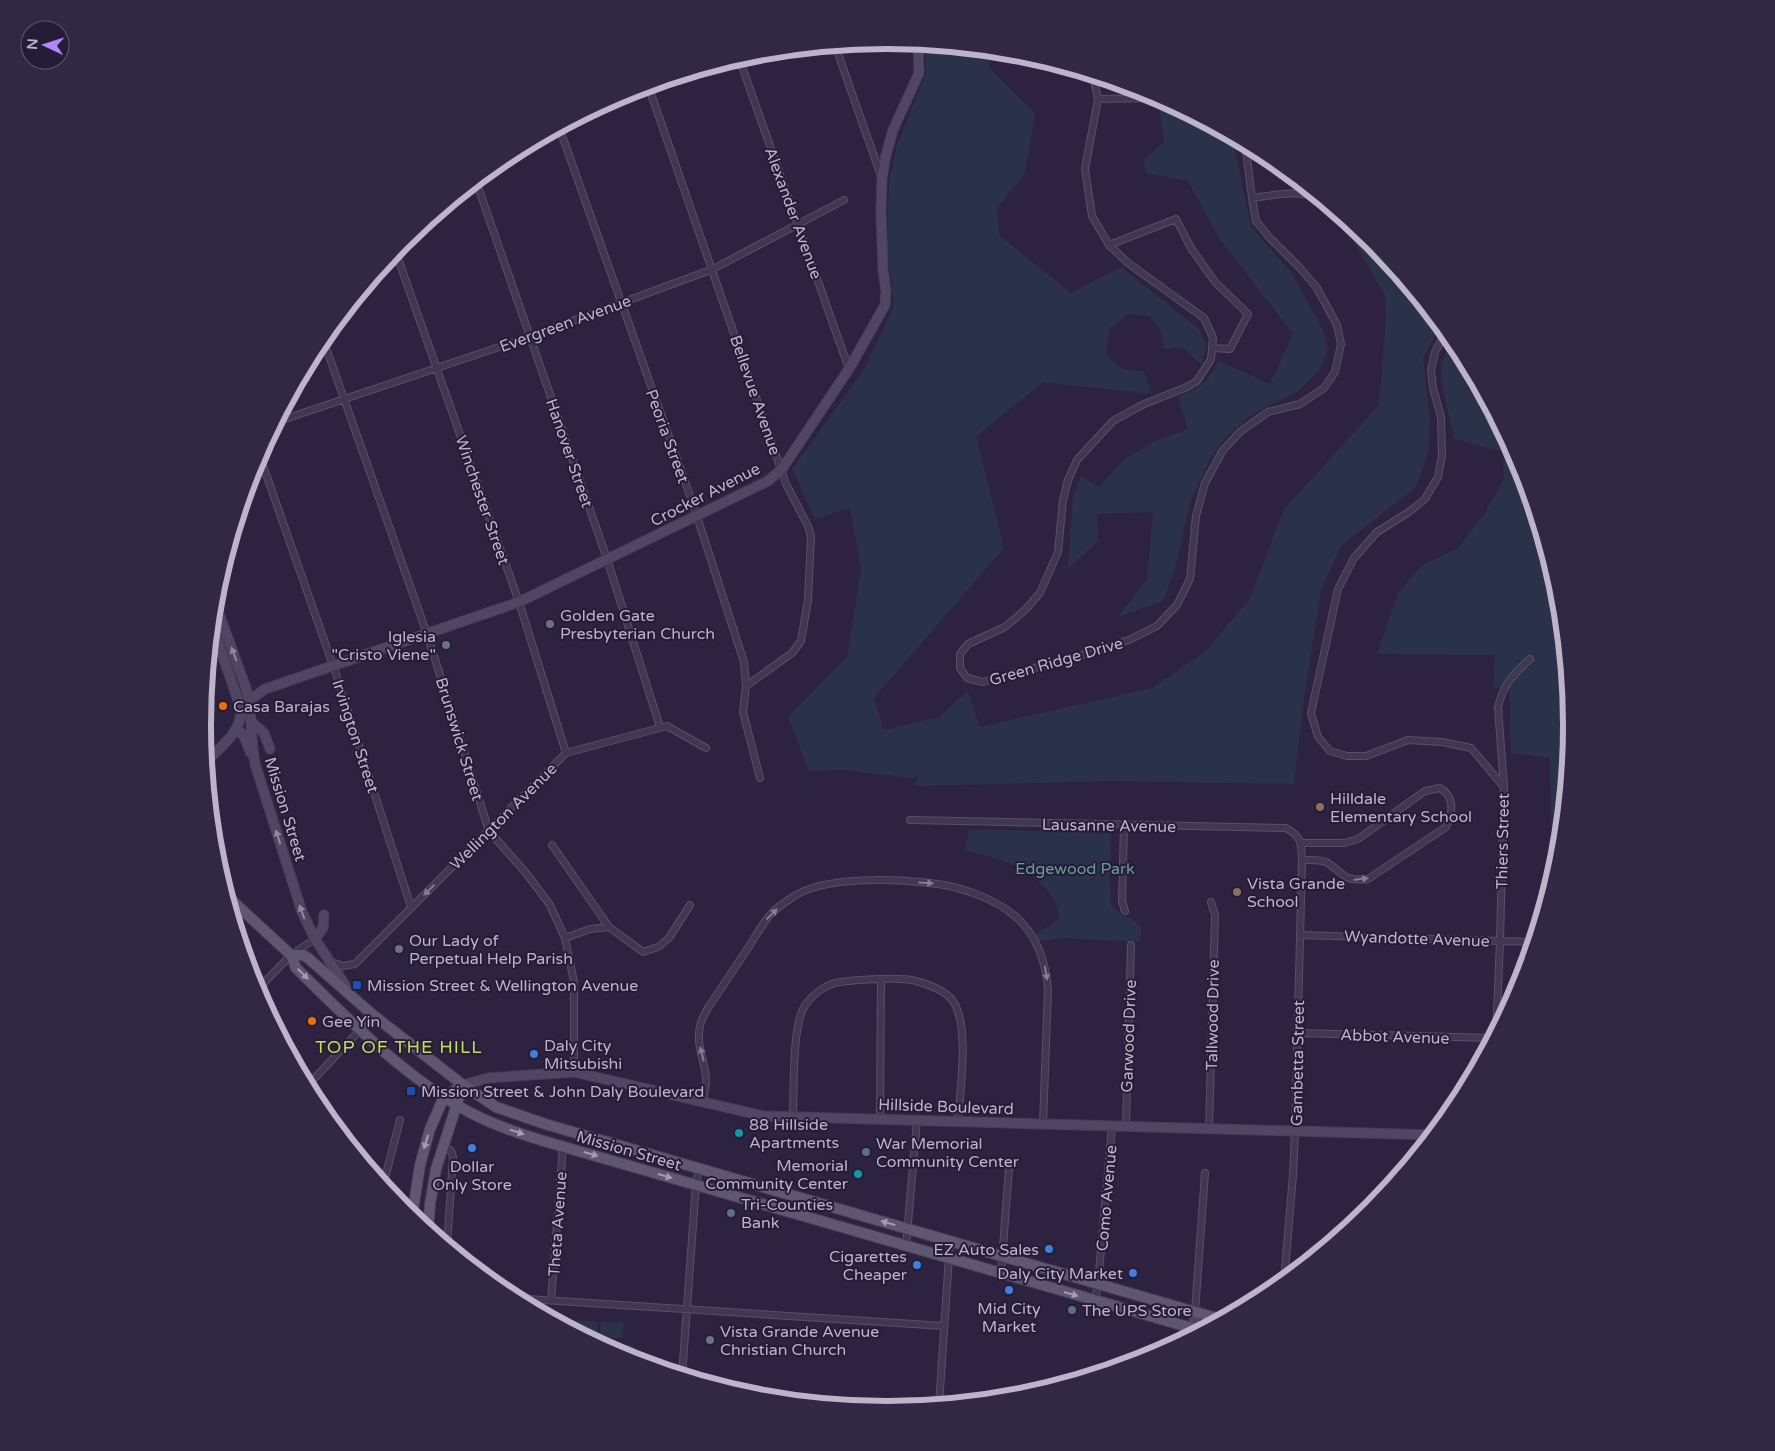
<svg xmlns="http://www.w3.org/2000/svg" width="1775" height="1451" viewBox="0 0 1775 1451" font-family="'Varela Round',sans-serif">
<rect width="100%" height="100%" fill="#2d2341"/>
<path fill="#2a3249" d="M925,44L985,50L991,70L1035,113L1025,173L997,208L999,235L1071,293L1121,267L1199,329L1206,346L1202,365L1182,347L1164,349L1161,331L1149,316L1129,314L1110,328L1106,353C1119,369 1123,371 1144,371L1152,394L1043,382L976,437L1004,548L874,698L884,730L939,717L968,691L980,727L1152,688L1205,652L1250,598L1284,509L1379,405L1386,318L1385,295L1338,215L1343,217L1372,241L1441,324L1423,358L1430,417L1428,452L1416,487L1341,546L1321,590L1304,698L1294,784L1112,781L915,786L918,777L911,778L844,770L809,771L788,717L847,657L861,569L850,508L815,519L792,469L863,371L893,309V293L887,249L889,182L897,144L926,74Z
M1159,106H1176L1232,136L1251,227L1291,272L1323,330L1328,350L1319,371L1297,392L1254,413L1227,436L1210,459L1190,503L1175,569L1163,601L1118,617L1147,579L1153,512L1097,514L1098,541L1068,569L1073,496L1081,476L1099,487L1126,458L1153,442L1188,429L1178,397C1198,389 1209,382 1218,361L1270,384L1293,334L1219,238L1188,181L1146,173L1143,160L1164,142Z
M1452,338L1458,345L1521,463L1560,592L1573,726L1560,860L1552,884L1550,758L1511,753L1509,689L1493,687L1495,655L1377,654L1398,593L1422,565L1458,548L1485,513L1504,479L1503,452L1454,439L1441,380V364Z
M969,829L1111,833L1110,888L1111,905L1123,916L1132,919L1141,927L1140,942L1064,938L1039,941L1034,935L1059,919C1059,907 1054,897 1045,888C1024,864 995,858 965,850Z
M575,1320L598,1322L597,1337L582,1336L574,1332Z
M601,1322L624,1323L622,1338L600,1337Z
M605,1343L634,1345L633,1361L604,1348Z"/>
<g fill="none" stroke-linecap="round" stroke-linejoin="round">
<g stroke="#584f68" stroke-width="8">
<path id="street" d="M835,45L881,176
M739,58L849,369
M1093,75L1098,99L1085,169L1092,216L1109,245L1128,263L1204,318L1213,338L1211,359L1197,381L1187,387L1142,405L1113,421L1077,460L1068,480L1063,500L1058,552L1040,593L1025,610L1005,627L968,644L960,654V668L967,678L983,682L1093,652L1129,640L1157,626L1177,605L1190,579L1196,516L1205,483L1223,450L1241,431L1268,412L1300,404L1324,388L1335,372L1341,344L1337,325L1317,288L1299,267L1270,238L1256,221L1252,198
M648,85L786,484L808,526L811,536L808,600L801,641L792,653L746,686
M1098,99L1161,98
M559,127L693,504L744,662L746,686L743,712L760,778
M1245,143L1252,198C1274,195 1297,190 1319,197
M476,181L607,559L660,727
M1109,245L1176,219L1191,248L1215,282L1248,314L1230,349L1212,348
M395,250L519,602L566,753
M1446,331L1435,352L1431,370L1433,388L1441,417L1442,456L1438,477L1425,499L1409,512L1377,532L1354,558L1338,589L1311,713L1318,737L1330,751L1347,756H1366L1408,740L1442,742L1471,748L1504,787
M323,339L427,634L489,831L526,873L550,905L565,938L574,982V1072
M276,422L529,337L713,269L844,200
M259,454L336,674L411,907
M910,820L1286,828C1302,837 1301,843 1302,860L1295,1131L1293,1175L1284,1282
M1124,825L1122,901L1125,911
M1301,843H1344L1358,839L1425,791L1440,788C1455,797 1453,813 1446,827L1368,879C1342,882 1345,873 1326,862C1320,859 1309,860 1302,860
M552,845L609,927
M1300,935L1535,942
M565,938L590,929L609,927L643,952L658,947L669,938L690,905
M329,961L343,966L355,964L566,753L667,726L706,748
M256,991L291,955L315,939
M1297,1033L1494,1038
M1496,1035L1500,941L1504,787L1498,708C1502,686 1514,673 1530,659
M309,1090L311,1082L360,1030
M702,1101C714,1070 694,1053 700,1026C701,1020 705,1014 708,1008C722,987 736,966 750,945C756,935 762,925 769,916C775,909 785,902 793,897C825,875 900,879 938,884C964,888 995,899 1015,916C1037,935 1046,963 1048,990L1043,1124
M793,1117C794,1090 792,1028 804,1007C810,997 819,990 829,985C843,979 902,977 916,981C928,984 946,991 953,1001C970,1027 960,1090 958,1121
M880,1119L881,980
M1126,1126L1131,945
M1209,1129L1215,915L1211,902
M443,1146L451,1151L453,1157L447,1246
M383,1186L400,1120
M906,1246L917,1120
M1001,1273L1009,1168
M512,1298L944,1326
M1095,1300L1098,1284L1112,1126
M551,1301L563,1146
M1195,1312L1205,1173
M682,1376L696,1184L699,1168
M939,1406L950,1241"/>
</g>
<g stroke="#473e57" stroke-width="11">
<path id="secondary" d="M214,600L246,688C253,713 250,739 255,764L302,912L315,939L349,991
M241,709L250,700L265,689L519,602L768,481L782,469L849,369L885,305L886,291L883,269L881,211L882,178L886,155L893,130L919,73L918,43
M252,722L264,733L270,749
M237,730C245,733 247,744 250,752
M206,762C221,746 242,732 241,709L212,625
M315,939L323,928L324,915
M463,1085L488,1078L574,1072L763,1116L1434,1135
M1193,1336L1195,1312"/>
</g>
<g stroke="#473e57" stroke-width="12">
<path id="primary" d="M226,895L291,955L296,968C349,1020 403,1076 469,1112C493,1125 520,1134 547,1142L1202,1331
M291,955H303L308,958L373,1015L463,1085L496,1107L545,1124L1223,1320
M360,1030L373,1015
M412,1217L420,1165L430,1129L444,1097L463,1085
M428,1231L430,1204L436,1169L463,1085"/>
</g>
<use href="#street" stroke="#403851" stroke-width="6"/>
<use href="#secondary" stroke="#514564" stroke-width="9"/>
<use href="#primary" stroke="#5f5671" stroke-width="10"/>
</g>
<defs><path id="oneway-solid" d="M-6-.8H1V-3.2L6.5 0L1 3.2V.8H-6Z" transform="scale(1.25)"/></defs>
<g fill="#9288a2">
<use href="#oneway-solid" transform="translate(234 654) rotate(-110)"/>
<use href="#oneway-solid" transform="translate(278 837) rotate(-108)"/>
<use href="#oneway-solid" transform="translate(302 912) rotate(-110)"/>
</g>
<g fill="#857c94">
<use href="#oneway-solid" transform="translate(1361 879) rotate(-7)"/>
<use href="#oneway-solid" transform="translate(926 883) rotate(4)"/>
<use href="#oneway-solid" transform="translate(429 890) rotate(136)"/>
<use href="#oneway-solid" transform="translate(772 914) rotate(-44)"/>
<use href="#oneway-solid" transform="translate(1046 973) rotate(80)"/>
<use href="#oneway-solid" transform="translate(702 1054) rotate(-103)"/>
</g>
<g fill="#a69cb4">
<use href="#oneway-solid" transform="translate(303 974) rotate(44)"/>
<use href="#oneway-solid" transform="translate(517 1132) rotate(19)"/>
<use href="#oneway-solid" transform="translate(426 1142) rotate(107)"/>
<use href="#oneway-solid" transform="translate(591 1154) rotate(16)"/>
<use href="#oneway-solid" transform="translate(665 1176) rotate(16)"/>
<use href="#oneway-solid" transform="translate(888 1223) rotate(-164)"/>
<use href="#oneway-solid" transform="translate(1071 1294) rotate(16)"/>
</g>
<g fill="#6b7280" stroke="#251c36" stroke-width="2">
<circle cx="550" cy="624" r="5"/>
<circle cx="446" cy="645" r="5"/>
<circle cx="399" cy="949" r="5"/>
<circle cx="710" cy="1340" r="5"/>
</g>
<g fill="#e8710a" stroke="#251c36" stroke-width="2">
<circle cx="223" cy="706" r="5"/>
<circle cx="312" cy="1021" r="5"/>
</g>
<g fill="#8d6e63" stroke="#251c36" stroke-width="2">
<circle cx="1320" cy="807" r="5"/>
<circle cx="1237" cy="892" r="5"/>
</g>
<g fill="#1a4fb4" stroke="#251c36" stroke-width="2">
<rect x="352" y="980" width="10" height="10" rx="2.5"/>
<rect x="406" y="1086" width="10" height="10" rx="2.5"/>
</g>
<g fill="#3f7fe0" stroke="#251c36" stroke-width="2">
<circle cx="534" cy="1054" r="5"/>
<circle cx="472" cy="1148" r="5"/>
<circle cx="1049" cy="1249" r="5"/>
<circle cx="917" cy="1265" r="5"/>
<circle cx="1133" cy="1273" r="5"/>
<circle cx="1009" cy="1290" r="5"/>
</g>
<g fill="#0f9aa8" stroke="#251c36" stroke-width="2">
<circle cx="739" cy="1133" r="5"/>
<circle cx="858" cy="1174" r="5"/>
</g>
<g fill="#5c6f8a" stroke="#251c36" stroke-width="2">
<circle cx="866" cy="1152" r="5"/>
<circle cx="731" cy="1213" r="5"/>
<circle cx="1072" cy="1310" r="5"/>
</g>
<g text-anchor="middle" stroke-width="4" stroke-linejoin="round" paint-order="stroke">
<g font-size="16" fill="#bdb4cb" stroke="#251c36">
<text transform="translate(794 213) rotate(70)" y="6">Alexander Avenue</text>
<text transform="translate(565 323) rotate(-20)" y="6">Evergreen Avenue</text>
<text transform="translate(756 395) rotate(71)" y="6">Bellevue Avenue</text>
<text transform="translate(668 436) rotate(70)" y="6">Peoria Street</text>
<text transform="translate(570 453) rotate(71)" y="6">Hanover Street</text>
<text transform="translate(705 494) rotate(-27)" y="6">Crocker Avenue</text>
<text transform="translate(483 500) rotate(71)" y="6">Winchester Street</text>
<text transform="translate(1056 661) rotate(-16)" y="6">Green Ridge Drive</text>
<text transform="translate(356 736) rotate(72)" y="6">Irvington Street</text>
<text transform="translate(460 739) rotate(73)" y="6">Brunswick Street</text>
<text transform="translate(286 809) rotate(73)" y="6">Mission Street</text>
<text transform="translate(503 816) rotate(-45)" y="6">Wellington Avenue</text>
<text transform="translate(1109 825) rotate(1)" y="6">Lausanne Avenue</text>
<text transform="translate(1502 841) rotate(-89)" y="6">Thiers Street</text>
<text transform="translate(1417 938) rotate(2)" y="6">Wyandotte Avenue</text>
<text transform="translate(1212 1015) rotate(-89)" y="6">Tallwood Drive</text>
<text transform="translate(1128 1036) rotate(-88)" y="6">Garwood Drive</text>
<text transform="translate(1395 1036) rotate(2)" y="6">Abbot Avenue</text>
<text transform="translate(1297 1063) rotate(-89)" y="6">Gambetta Street</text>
<text transform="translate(946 1106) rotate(2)" y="6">Hillside Boulevard</text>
<text transform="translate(629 1150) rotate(16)" y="6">Mission Street</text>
<text transform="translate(1106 1198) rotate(-85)" y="6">Como Avenue</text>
<text transform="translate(557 1224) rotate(-86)" y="6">Theta Avenue</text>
</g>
<g font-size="16" fill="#bdb4cb" stroke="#251c36" text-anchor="start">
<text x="560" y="621">Golden Gate<tspan x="560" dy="18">Presbyterian Church</tspan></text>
<text x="436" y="642" text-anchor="end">Iglesia<tspan x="436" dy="18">"Cristo Viene"</tspan></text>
<text x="233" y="712">Casa Barajas</text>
<text x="1330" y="804">Hilldale<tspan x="1330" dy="18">Elementary School</tspan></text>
<text x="1247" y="889">Vista Grande<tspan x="1247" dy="18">School</tspan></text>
<text x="409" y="946">Our Lady of<tspan x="409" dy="18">Perpetual Help Parish</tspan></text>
<text x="367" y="991">Mission Street &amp; Wellington Avenue</text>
<text x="322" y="1027">Gee Yin</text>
<text x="544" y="1051">Daly City<tspan x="544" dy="18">Mitsubishi</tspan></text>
<text x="421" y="1097">Mission Street &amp; John Daly Boulevard</text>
<text x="749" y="1130">88 Hillside<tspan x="749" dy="18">Apartments</tspan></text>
<text x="876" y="1149">War Memorial<tspan x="876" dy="18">Community Center</tspan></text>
<text x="848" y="1171" text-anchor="end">Memorial<tspan x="848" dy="18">Community Center</tspan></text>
<text x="472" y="1172" text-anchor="middle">Dollar<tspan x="472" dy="18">Only Store</tspan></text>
<text x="741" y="1210">Tri-Counties<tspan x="741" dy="18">Bank</tspan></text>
<text x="1039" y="1255" text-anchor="end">EZ Auto Sales</text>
<text x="907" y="1262" text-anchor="end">Cigarettes<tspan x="907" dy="18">Cheaper</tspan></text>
<text x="1123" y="1279" text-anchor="end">Daly City Market</text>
<text x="1009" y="1314" text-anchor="middle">Mid City<tspan x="1009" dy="18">Market</tspan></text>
<text x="1082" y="1316">The UPS Store</text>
<text x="720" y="1337">Vista Grande Avenue<tspan x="720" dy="18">Christian Church</tspan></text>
</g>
<g font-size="16" fill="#699e9d" stroke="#251c36">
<text x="1075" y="874">Edgewood Park</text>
</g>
<g font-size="18" letter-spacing="1" fill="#c4dd5e" stroke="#251c36">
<text x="399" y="1053">TOP OF THE HILL</text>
</g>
</g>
<path d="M0 0H1775V1451H0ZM211 725a676 676 0 1 1 1352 0a676 676 0 1 1-1352 0Z" fill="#312842" fill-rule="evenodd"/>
<path fill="none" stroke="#bdb4cb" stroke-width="6" d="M211 725a676 676 0 1 1 1352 0a676 676 0 1 1-1352 0Z"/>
<g transform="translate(45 45) rotate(274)"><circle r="24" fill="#251c36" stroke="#625972"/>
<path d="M0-4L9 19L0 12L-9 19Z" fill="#b385ff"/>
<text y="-8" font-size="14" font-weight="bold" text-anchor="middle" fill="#bdb4cb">N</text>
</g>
</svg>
